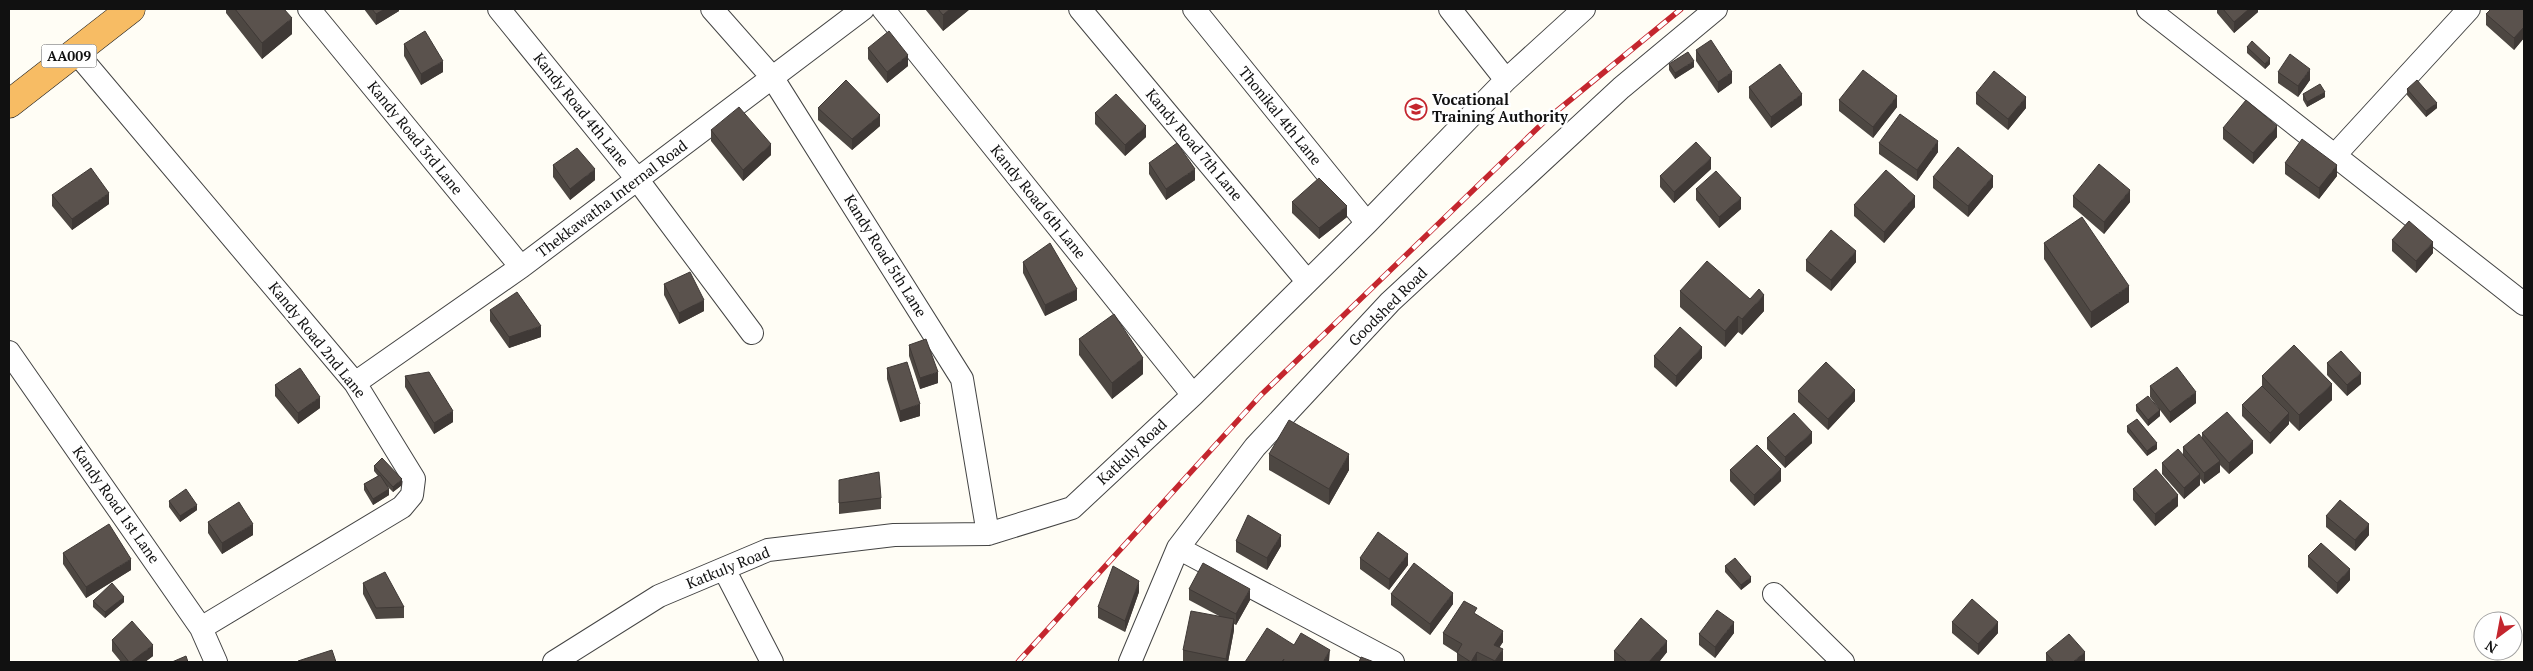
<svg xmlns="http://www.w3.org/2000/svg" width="2533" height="671" viewBox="0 0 2533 671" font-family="'PT Serif',serif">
<rect width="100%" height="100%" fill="#fffdf5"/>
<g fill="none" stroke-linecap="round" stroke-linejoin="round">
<g stroke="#444" stroke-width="24">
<path id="minor" d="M309,9L521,267
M499,9L637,179L752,333
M712,9L772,77L962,379L988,534
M883,9L1193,395
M1080,9L1307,281
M1194,9L1367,223
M1450,9L1506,80
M2148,9L2524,304
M75,51L355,383L414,479L412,495L402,507L201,628
M2335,155L2469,9
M9,352L201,628L216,662
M355,383L521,267L863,9
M1178,548L1393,662
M724,569L772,662
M1774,594L1843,662
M554,662L659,596L768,550L894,535L988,534L1072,508L1193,395L1367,223L1506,80L1584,9
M1130,662L1178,548L1255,447L1390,302L1621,88L1716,9"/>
</g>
<g stroke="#222" stroke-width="29">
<path id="trunk" d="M9,104L131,9"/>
</g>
<use href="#minor" stroke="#fff" stroke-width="22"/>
<use href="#trunk" stroke="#f7bc64" stroke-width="28"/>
<g stroke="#c4262e" stroke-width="5.5">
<path id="rail" d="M1018,662L1261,395L1547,119L1681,9"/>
</g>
<use href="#rail" stroke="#fff" stroke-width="4" stroke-dasharray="11" stroke-linecap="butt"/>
</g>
<path fill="#4d4742" d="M226,9H284L292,34L262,59L226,13Z
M364,9H399V11L376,25Z
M925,9H970L943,31Z
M2217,9H2258V12L2234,33L2217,13Z
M2524,9V38L2514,50L2486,25V14Z
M404,44L443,72L421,85L404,56Z
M2247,47L2270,64L2265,69L2247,53Z
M868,48L908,66L887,83L868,59Z
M1696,50L1732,83L1718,93L1696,61Z
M1669,64L1694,67L1675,79L1669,70Z
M2278,72L2310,80L2298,97L2278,83Z
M1749,87L1802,105L1771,128L1749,98Z
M2407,89L2437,108L2426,117L2407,95Z
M1976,93L2026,108L2008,130L1976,104Z
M2303,94L2325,97L2307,107L2303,100Z
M1839,100L1897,107L1873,138L1839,111Z
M818,108L880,126L852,150L818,120Z
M1095,113L1146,137L1125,156L1095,124Z
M2223,128L2277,137L2253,164L2223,139Z
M711,130L771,155L743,181L711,141Z
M1879,143L1938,152L1917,181L1879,154Z
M1149,163L1195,180L1166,200L1149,174Z
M2285,163L2337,176L2319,199L2285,174Z
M553,165L595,180L570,200L553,177Z
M1711,169L1674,203L1660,187V176Z
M1933,177L1993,187L1968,217L1933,188Z
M1696,189L1741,209L1719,228L1696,200Z
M52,195L109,204L72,230L52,206Z
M2073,196L2130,202L2104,234L2073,207Z
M1292,202L1347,217L1319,239L1292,213Z
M1854,205L1915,207L1884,243L1854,216Z
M2392,240L2433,253L2416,273L2392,251Z
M2044,243L2129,302L2091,328L2044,259Z
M1806,260L1856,262L1831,291L1806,271Z
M1023,262L1077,300L1045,316L1023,273Z
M664,284L704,311L679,324L664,295Z
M1680,291L1750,299L1764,311L1742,335L1738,332L1725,347L1680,307Z
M490,310L541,337L509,348L490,321Z
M1079,339L1143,374L1112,399L1079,355Z
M909,345L938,383L920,389L909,356Z
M1654,356L1702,358L1676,387L1654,367Z
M2327,363L2361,384L2347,396L2327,375Z
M887,368L920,416L900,422L887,379Z
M405,376L453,422L434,434L405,387Z
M2262,376L2332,400L2299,431L2289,421V424L2270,444L2242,416V405L2262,386Z
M275,385L320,408L298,424L275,396Z
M2150,386L2196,403L2170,423L2160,410V416L2148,426L2136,411V405L2159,409L2150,397Z
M1798,391L1855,401L1828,430L1798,402Z
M2127,426L2157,449L2147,456L2127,432Z
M2202,433L2253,453L2229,474L2220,465V472L2204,484L2200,479V485L2184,499L2162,474V463L2183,455V447L2202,438Z
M1767,438L1812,443L1785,468L1767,449Z
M1269,454L1349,470L1329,505L1269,470Z
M374,466L402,485L393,492L387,486L389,495L373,505L364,490V484L378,476L374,471Z
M1730,470L1781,481L1754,506L1730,481Z
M839,480L881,498V509L839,514Z
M2133,489L2178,506L2155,526L2133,500Z
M169,501L197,510L180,522L169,507Z
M2326,516L2369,535L2355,551L2326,527Z
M208,522L253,535L222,554L208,533Z
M1236,541L1281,546L1267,570L1236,552Z
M63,553L131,570L86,598L63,564Z
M2308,556L2350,580L2337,594L2308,567Z
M1360,558L1408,565L1389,590L1360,569Z
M1725,566L1751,582L1741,590L1725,572Z
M363,583L404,607V618L376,619L363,594Z
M1189,589L1250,600L1236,625L1234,624V630L1228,662H1188L1183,661V650L1219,616L1189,600Z
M1139,592L1125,632L1098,618V607Z
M1391,594L1453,604L1430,635L1391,605Z
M93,601L124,602L105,618L93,607Z
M1477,615L1503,642L1499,647L1503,660L1502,662H1457V653L1443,644V633Z
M1952,622L1998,633L1978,655L1952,633Z
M1734,633L1715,658L1699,645V634Z
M112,640L153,656L145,662H121L112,651Z
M1614,651L1667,652L1659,662H1614Z
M2046,653L2085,662H2046Z"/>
<path fill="#3f3936" d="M385,9H399V11L376,25V14Z
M950,9H970L943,31V15Z
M2249,9H2258V12L2234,33V22Z
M292,18V34L262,59V43Z
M2524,27V38L2514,50V38Z
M908,55V66L887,83V72Z
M2270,58V64L2265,69V64Z
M443,61V72L421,85V74Z
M1694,61V67L1675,79V73Z
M2310,69V80L2298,97V86Z
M1732,72V83L1718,93V82Z
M2325,92V97L2307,107V102Z
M1802,94V105L1771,128V117Z
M1897,96V107L1873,138V127Z
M2026,97V108L2008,130V119Z
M2437,103V108L2426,117V111Z
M880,115V126L852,150V139Z
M1146,126V137L1125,156V145Z
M2277,126V137L2253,164V153Z
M1938,141V152L1917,181V170Z
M771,144V155L743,181V170Z
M1711,158V169L1674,203V192Z
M2337,165V176L2319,199V188Z
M595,169V180L570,200V189Z
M1195,169V180L1166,200V189Z
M1993,176V187L1968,217V206Z
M2130,190V202L2104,234V222Z
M109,193V204L72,230V219Z
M1915,196V207L1884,243V232Z
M1741,198V209L1719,228V217Z
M1347,206V217L1319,239V228Z
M2433,242V253L2416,273V261Z
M1856,251V262L1831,291V280Z
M2129,286V302L2091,328V312Z
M1077,289V300L1045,316V305Z
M1764,295V311L1742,335V319Z
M704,300V311L679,324V313Z
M1738,316V332L1725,347V331Z
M541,326V337L509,348V337Z
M1702,347V358L1676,387V376Z
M1143,358V374L1112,399V383Z
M938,372V383L920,389V378Z
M2361,373V384L2347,396V385Z
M2332,384V400L2299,431V415Z
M1855,390V401L1828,430V419Z
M2196,392V403L2170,423V412Z
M320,397V408L298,424V413Z
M920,404V416L900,422V411Z
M2160,410V416L2148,426V420Z
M453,411V422L434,434V423Z
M2289,413V424L2270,444V433Z
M1812,432V443L1785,468V457Z
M2253,441V453L2229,474V463Z
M2157,443V449L2147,456V451Z
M1349,454V470L1329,505V489Z
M2220,461V472L2204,484V473Z
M1781,469V481L1754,506V495Z
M2200,474V485L2184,499V488Z
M402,479V485L393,492V487Z
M389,489V495L373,505V499Z
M2178,495V506L2155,526V514Z
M197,505V510L180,522V516Z
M253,524V535L222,554V543Z
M2369,524V535L2355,551V540Z
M1281,535V546L1267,570V558Z
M1408,554V565L1389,590V579Z
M131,559V570L86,598V587Z
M2350,569V580L2337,594V583Z
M1751,577V582L1741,590V585Z
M1139,581V592L1125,632V621Z
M1250,589V600L1236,625V614Z
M1453,593V604L1430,635V624Z
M124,597V602L105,618V612Z
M1234,619V630L1228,662H1226V659Z
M1734,622V633L1715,658V647Z
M1998,622V633L1978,655V644Z
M1503,631V642L1494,656V645Z
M1667,641V652L1659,662H1649Z
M153,645V656L145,662H131Z
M1503,649V660L1502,662H1495Z
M1330,650L1329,662H1323Z
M1477,652V662H1471Z
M2085,652V662H2073Z"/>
<path fill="#5a524d" stroke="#3f3936" d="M235,9H284L292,18L262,43Z
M372,9H385L376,14Z
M938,9H950L943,15Z
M2223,9H2249L2234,22Z
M2491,9H2524V27L2514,38L2486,14Z
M425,31L443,61L421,74L404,44Z
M889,31L908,55L887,72L868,48Z
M1711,40L1732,72L1718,82L1696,50Z
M2252,41L2270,58L2265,64L2247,47Z
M1688,52L1694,61L1675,73L1669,64Z
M2290,54L2310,69L2298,86L2278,72Z
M1780,64L1802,94L1771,117L1749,87Z
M1863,70L1897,96L1873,127L1839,100Z
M1994,71L2026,97L2008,119L1976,93Z
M846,80L880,115L852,139L818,108Z
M2417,80L2437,103L2426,111L2407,89Z
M2320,84L2325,92L2307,102L2303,94Z
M1116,94L1146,126L1125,145L1095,113Z
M2246,100L2277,126L2253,153L2223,128Z
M739,107L771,144L743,170L711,130Z
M1900,114L1938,141L1917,170L1879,143Z
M2302,139L2337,165L2319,188L2285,163Z
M1696,142L1711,158L1674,192L1660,176Z
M1177,143L1195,169L1166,189L1149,163Z
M1958,147L1993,176L1968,206L1933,177Z
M577,148L595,169L570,189L553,165Z
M2099,164L2130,190L2104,222L2073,196Z
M91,168L109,193L72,219L52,195Z
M1886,170L1915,196L1884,232L1854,205Z
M1716,171L1741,198L1719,217L1696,189Z
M1319,178L1347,206L1319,228L1292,202Z
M2082,217L2129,286L2091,312L2044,243Z
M2409,221L2433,242L2416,261L2392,240Z
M1831,230L1856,251L1831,280L1806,260Z
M1050,243L1077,289L1045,305L1023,262Z
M1707,261L1750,299L1759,289L1764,295L1742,319L1738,316L1725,331L1680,291Z
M690,272L704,300L679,313L664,284Z
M517,292L541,326L509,337L490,310Z
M1114,314L1143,358L1112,383L1079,339Z
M1680,327L1702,347L1676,376L1654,356Z
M926,339L938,372L920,378L909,345Z
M2294,345L2332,384L2299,415L2262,376Z
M2341,351L2361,373L2347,385L2327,363Z
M907,362L920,404L900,411L887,368Z
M1826,362L1855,390L1828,419L1798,391Z
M2177,367L2196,392L2170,412L2150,386Z
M300,368L320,397L298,413L275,385Z
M429,372L453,411L434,423L405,376Z
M2262,386L2289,413L2270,433L2242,405Z
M2148,396L2160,410L2148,420L2136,405Z
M2227,412L2253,441L2229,463L2202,433Z
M1794,413L1812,432L1785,457L1767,438Z
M2137,419L2157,443L2147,451L2127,426Z
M1289,420L1349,454L1329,489L1269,454Z
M2199,434L2220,461L2204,473L2183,447Z
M1757,445L1781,469L1754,495L1730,470Z
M2178,449L2200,474L2184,488L2162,463Z
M382,458L402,479L393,487L374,466Z
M2156,469L2178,495L2155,514L2133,489Z
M879,472L881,498L839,503V480Z
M380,475L389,489L373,499L364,484Z
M186,489L197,505L180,516L169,501Z
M2340,500L2369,524L2355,540L2326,516Z
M239,502L253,524L222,543L208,522Z
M1248,515L1281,535L1267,558L1236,541Z
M109,524L131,559L86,587L63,553Z
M1378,532L1408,554L1389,579L1360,558Z
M2321,543L2350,569L2337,583L2308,556Z
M1735,558L1751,577L1741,585L1725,566Z
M1203,563L1250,589L1236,614L1189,589Z
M1414,563L1453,593L1430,624L1391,594Z
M1113,566L1139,581L1125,621L1098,607Z
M385,572L404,607L376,608L363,583Z
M112,583L124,597L105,612L93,601Z
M1972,599L1998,622L1978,644L1952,622Z
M1464,601L1477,608L1474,613L1503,631L1494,645L1503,649L1495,661L1477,652L1471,662L1457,653L1462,644L1443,633Z
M1717,610L1734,622L1715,647L1699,634Z
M1191,611L1234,619L1226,659L1183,650Z
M1641,618L1667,641L1649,662H1627L1614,651Z
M132,621L153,645L131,662H129L112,640Z
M1267,628L1294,645L1301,633L1330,650L1323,662H1282L1284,659L1282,662H1245Z
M2069,634L2085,652L2073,662H2054L2046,653Z
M332,650L336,662H298V661Z
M186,656L188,662H172Z
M1361,657L1374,662H1359Z"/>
<defs>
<g id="university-ring" transform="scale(1.125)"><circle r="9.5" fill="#fff" stroke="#c4262e" stroke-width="1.5"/><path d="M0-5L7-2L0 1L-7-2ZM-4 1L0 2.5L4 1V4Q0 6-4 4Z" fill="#c4262e"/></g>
</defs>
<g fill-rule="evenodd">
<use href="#university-ring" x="1416" y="109"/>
</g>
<g text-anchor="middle" stroke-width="5" stroke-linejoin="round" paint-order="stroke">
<rect fill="#fff" stroke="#585858" stroke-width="1" x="41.5" y="44.5" width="55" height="23" rx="4"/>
<g font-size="14" font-weight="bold" fill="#111">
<text x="69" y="61">AA009</text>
</g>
<g font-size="15" font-weight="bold" fill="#111" stroke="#fff" text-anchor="start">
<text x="1432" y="105">Vocational<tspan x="1432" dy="17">Training Authority</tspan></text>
</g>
<g font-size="15" fill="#111" stroke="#fff">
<text transform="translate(581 110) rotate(51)" y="5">Kandy Road 4th Lane</text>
<text transform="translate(1280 116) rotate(51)" y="5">Thonikal 4th Lane</text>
<text transform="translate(415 138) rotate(51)" y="5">Kandy Road 3rd Lane</text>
<text transform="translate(1194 145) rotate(50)" y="5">Kandy Road 7th Lane</text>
<text transform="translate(612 199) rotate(-37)" y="5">Thekkawatha Internal Road</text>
<text transform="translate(1038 202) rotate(51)" y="5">Kandy Road 6th Lane</text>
<text transform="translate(885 256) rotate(58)" y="5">Kandy Road 5th Lane</text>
<text transform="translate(1388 307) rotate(-45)" y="5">Goodshed Road</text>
<text transform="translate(317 340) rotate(51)" y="5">Kandy Road 2nd Lane</text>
<text transform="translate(1132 452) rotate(-43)" y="5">Katkuly Road</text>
<text transform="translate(116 505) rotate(55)" y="5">Kandy Road 1st Lane</text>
<text transform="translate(728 568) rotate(-22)" y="5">Katkuly Road</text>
</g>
</g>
<rect width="2533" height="671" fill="none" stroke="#111111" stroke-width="20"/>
<g transform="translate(2498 636) rotate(212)"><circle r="24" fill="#ffffff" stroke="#a0a0a0"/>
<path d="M0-4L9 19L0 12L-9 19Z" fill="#c4262e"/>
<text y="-8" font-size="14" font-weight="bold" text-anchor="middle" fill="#111111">N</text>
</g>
</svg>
